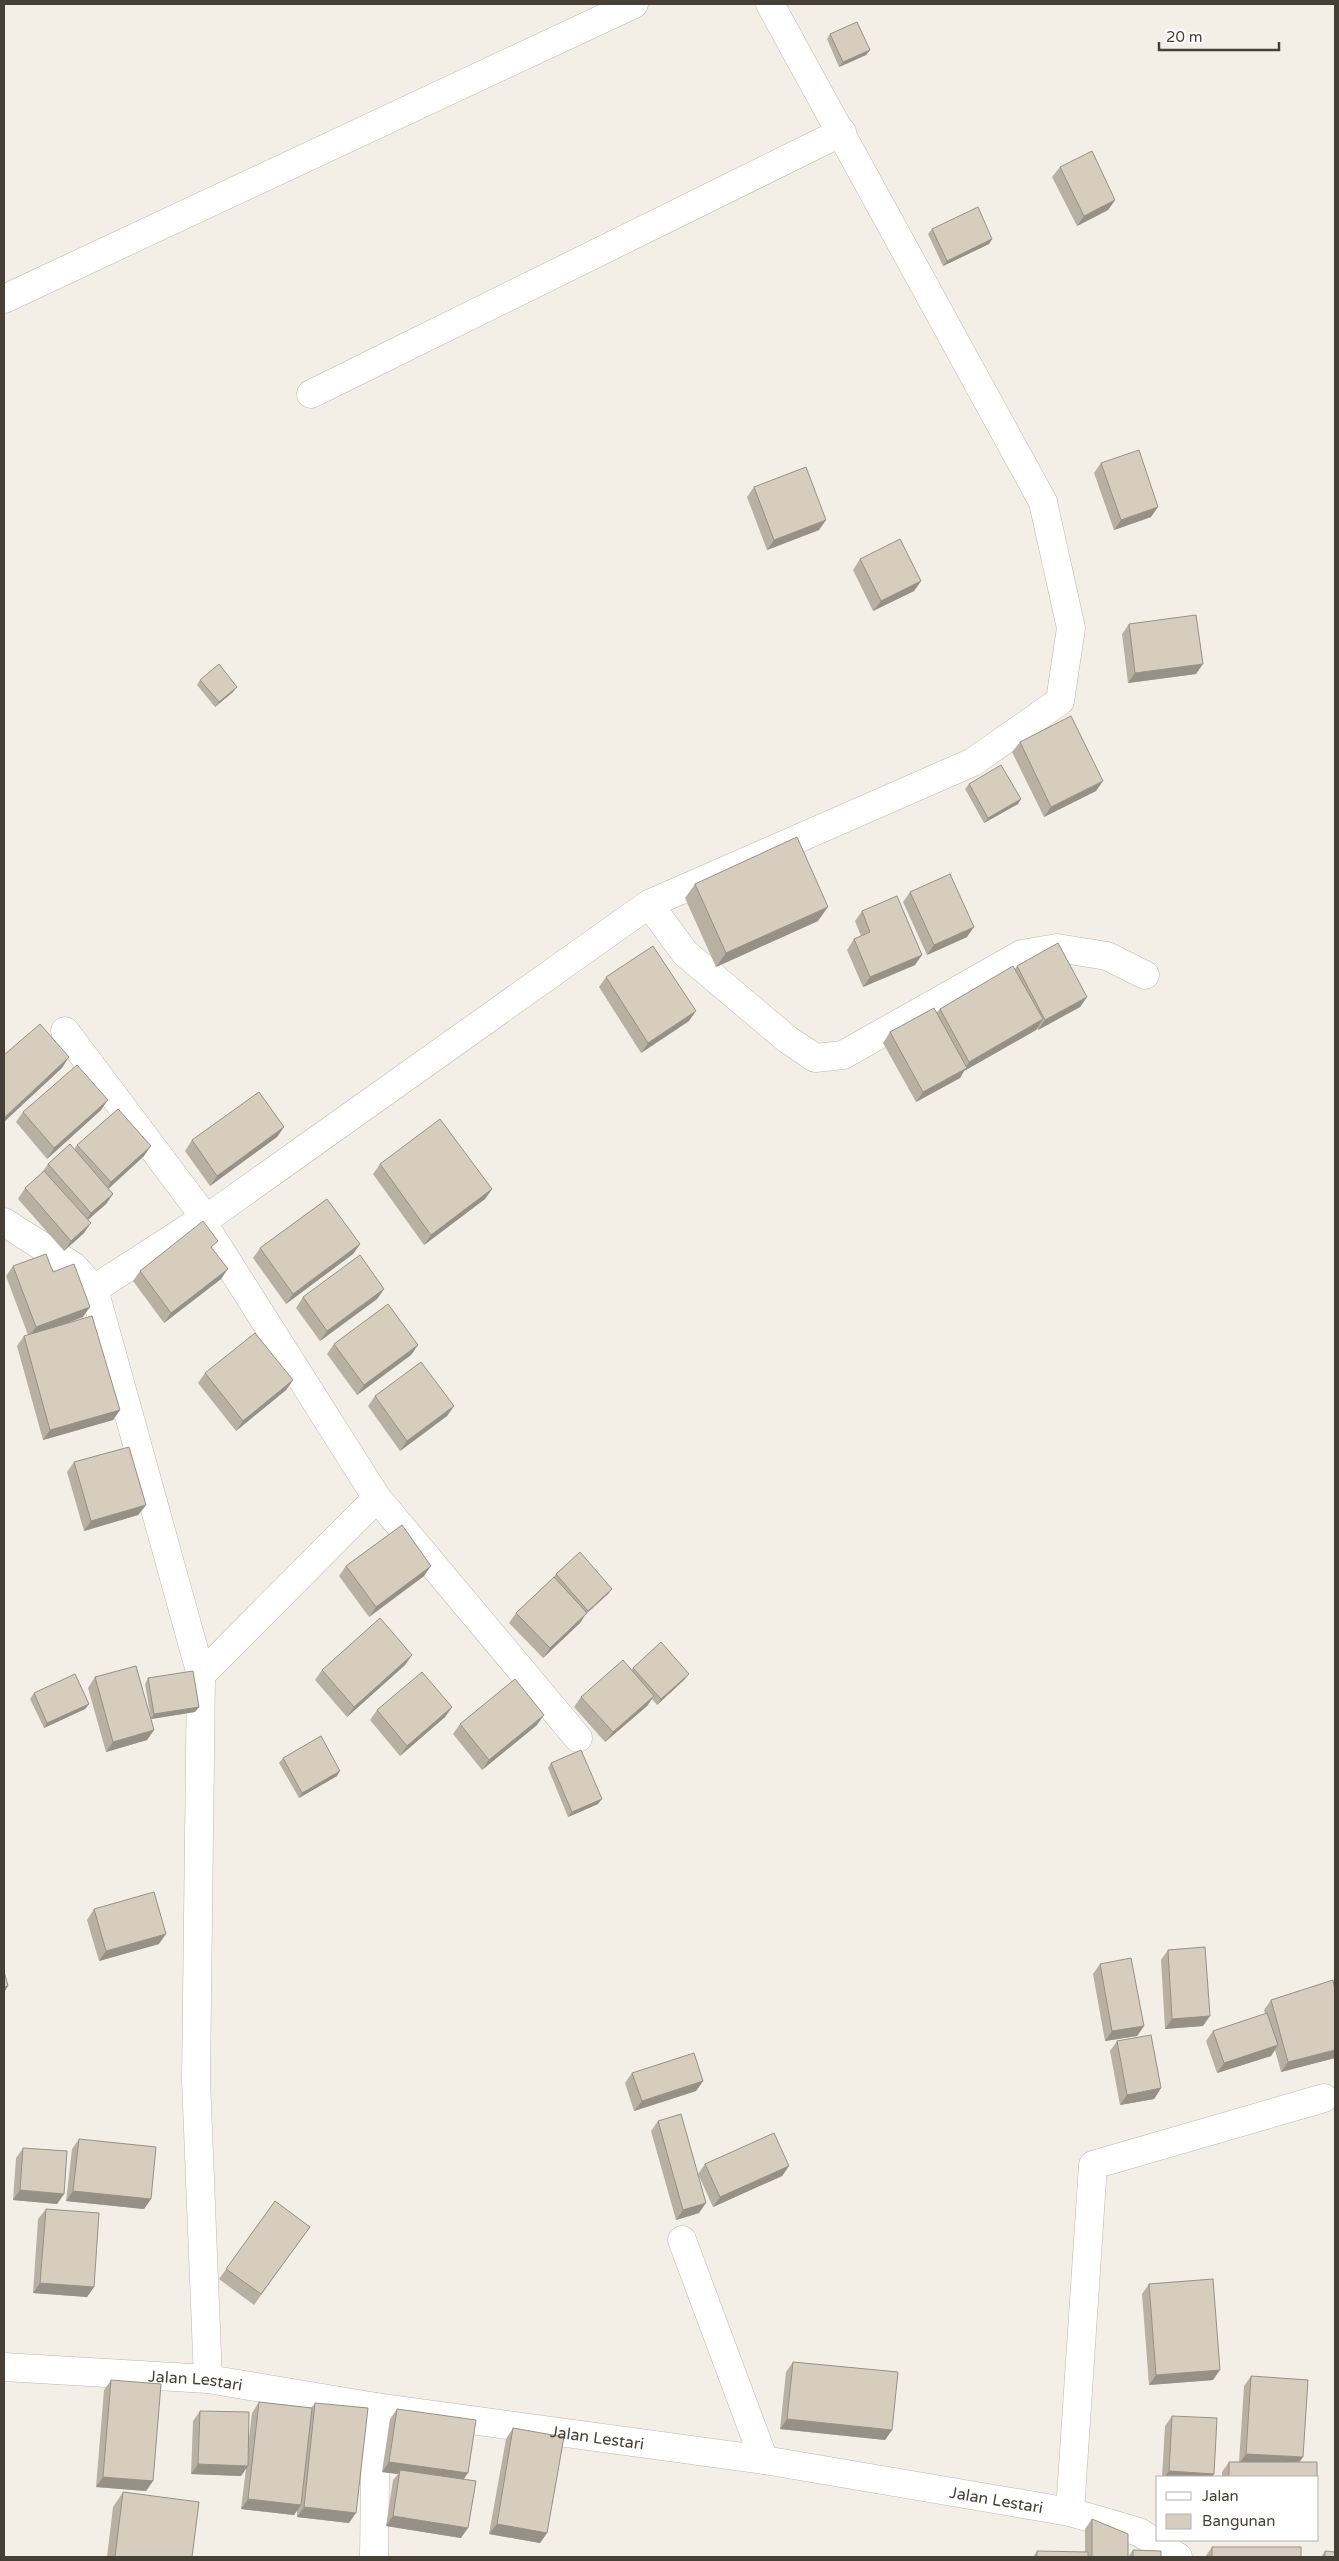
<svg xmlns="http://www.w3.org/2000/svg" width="1339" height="2561" viewBox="0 0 1339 2561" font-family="'Varela Round',sans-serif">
<rect width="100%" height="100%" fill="#f3efe7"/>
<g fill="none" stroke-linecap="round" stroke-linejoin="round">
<g stroke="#beb6a9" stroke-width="29">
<g id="minor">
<path d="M4,299L634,4"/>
<path d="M311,394L842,132"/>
<path d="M649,904L685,953L787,1039L815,1058L843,1055L1022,954L1057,948L1107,956L1145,975"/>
<path d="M65,1031L206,1219"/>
<path d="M4,1222L73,1266L94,1289L201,1675L196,2080L208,2379"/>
<path d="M94,1289L201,1220L206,1219L649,904L973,762L1060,701L1071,628L1043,502L770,4"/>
<path d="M377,1498L578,1738"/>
<path d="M201,1675L377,1498L201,1220"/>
<path d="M682,2240L764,2460"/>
<path id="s1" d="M4,2367L208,2379L376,2407L764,2460L1070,2512L1139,2532L1178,2557"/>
<path d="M1070,2512L1093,2165L1324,2098"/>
<path d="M374,2557L376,2407"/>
</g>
</g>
<use href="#minor" stroke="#fff" stroke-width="28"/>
</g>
<path fill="#b9b0a4" d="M830,34L870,50L866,55L839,67L827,39Z
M1060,167L1115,200L1108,210L1077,226L1052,177Z
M932,229L992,239L989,244L943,266L928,234Z
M1101,463L1151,517L1114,530L1094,473Z
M754,487L819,530L767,550L747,497Z
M860,559L921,581L914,591L873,611L853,570Z
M1129,624L1196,674L1128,683L1122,634Z
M200,680L233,692L215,707L197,685Z
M1020,742L1096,791L1044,817L1012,752Z
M969,784L1018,804L984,823L965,789Z
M695,884L818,921L716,967L685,898Z
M910,892L967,937L927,955L903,902Z
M862,911L915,965L863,987L847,950L854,939L861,936L855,921Z
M1017,966L1087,997L1080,1007L1038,1030L1037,1028L1036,1030L964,1071L960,1078L916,1102L883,1043L890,1032L936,1013L940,1009L1015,969Z
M606,977L689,1021L641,1053L599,987Z
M101,1110L47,1159L16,1122L23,1112Z
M284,1127L277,1137L210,1186L185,1151L192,1140Z
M77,1145L144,1156L108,1188L113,1194L106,1204L88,1220L84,1233L64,1251L18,1199L25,1188L41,1174L48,1164L74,1149Z
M380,1164L492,1189L485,1199L424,1245L373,1174Z
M360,1244L353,1254L286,1304L253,1258L260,1248Z
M13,1266L53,1272L83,1317L63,1325L120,1410L113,1420L43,1440L17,1346L24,1336L28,1335L6,1276Z
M140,1271L221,1279L164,1323L133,1281Z
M384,1289L377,1299L320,1341L296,1308L303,1297Z
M334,1344L418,1345L411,1355L357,1395L327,1354Z
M205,1373L293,1380L286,1390L236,1431L198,1383Z
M375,1396L454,1406L447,1416L400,1451L368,1406Z
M74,1462L146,1505L138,1515L84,1531L67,1472Z
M346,1566L424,1576L369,1617L339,1576Z
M556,1574L612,1589L608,1594L585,1615L580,1623L543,1658L509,1623L516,1613L552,1579Z
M412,1655L405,1665L347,1717L315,1680L322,1670Z
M633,1668L685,1679L657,1705L652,1699L647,1706L605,1742L574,1707L581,1697L631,1670Z
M95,1677L151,1719L145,1684L148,1678L199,1707L195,1712L151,1719L154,1730L147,1740L106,1752L88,1688Z
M34,1693L89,1704L85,1709L44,1728L30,1699Z
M452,1707L445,1717L400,1756L370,1720L377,1710Z
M460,1724L537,1725L482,1770L453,1734Z
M283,1758L337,1776L299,1798L279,1763Z
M551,1763L598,1804L568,1817L548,1768Z
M94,1909L159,1944L99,1961L87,1920Z
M1168,1950L1203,2026L1165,2029L1161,1960Z
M1100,1964L1144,2026L1137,2036L1105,2041L1093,1974Z
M1271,2000L1335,2058L1281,2072L1275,2050L1271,2056L1217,2073L1206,2041L1213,2031L1265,2014L1264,2010Z
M1117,2041L1161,2088L1154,2099L1120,2105L1110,2051Z
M632,2073L703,2081L696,2091L634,2111L625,2083Z
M658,2121L698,2174L705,2164L789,2166L782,2176L713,2207L698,2174L699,2213L676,2220L651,2131Z
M79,2139L151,2199L144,2209L66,2201L72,2149Z
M23,2148L64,2194L57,2204L13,2200L16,2158Z
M275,2201L310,2227L254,2305L219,2279Z
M46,2209L94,2287L87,2297L33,2293L38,2219Z
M1149,2284L1213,2380L1149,2385L1142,2294Z
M793,2362L892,2430L885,2440L780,2429L786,2372Z
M1251,2376L1299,2462L1317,2477H1222V2472L1229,2462H1239L1244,2386Z
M111,2380L153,2481L146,2491L96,2487L104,2390Z
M259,2402L311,2408L315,2403L349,2523L297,2517V2510L294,2515L241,2509L246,2468L241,2476L191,2474L193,2421L200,2411L248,2446L252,2413Z
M397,2409L464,2480L461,2538L386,2526L393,2480L398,2474L382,2472L390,2419Z
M1172,2416L1214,2474L1212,2477H1162L1165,2426Z
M513,2428L547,2533L540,2543L489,2534L506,2439Z
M123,2492L192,2557H107L113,2507Z
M1092,2519L1128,2557H1037L1085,2552V2529Z
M1212,2547L1301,2557H1205Z
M1133,2550L1161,2557H1128Z
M1037,2551V2557H1033Z
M1325,2551L1335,2557H1321Z"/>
<path fill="#969086" d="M870,50L866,55L839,67L843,62Z
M1115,200L1108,210L1077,226L1084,216Z
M992,239L989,244L943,266L947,261Z
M1158,507L1151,517L1114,530L1121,520Z
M826,520L819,530L767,550L774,540Z
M921,581L914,591L873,611L881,601Z
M1203,664L1196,674L1128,683L1135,673Z
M237,687L233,692L215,707L219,702Z
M1103,781L1096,791L1044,817L1051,807Z
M1021,799L1018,804L984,823L988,818Z
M828,907L818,921L716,967L726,953Z
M974,927L967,937L927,955L934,945Z
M922,955L915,965L863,987L870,977Z
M1087,997L1080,1007L1038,1030L1045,1020Z
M696,1011L689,1021L641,1053L648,1043Z
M1043,1019L1036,1030L964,1071L960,1078L916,1102L923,1092L965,1069L969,1062Z
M69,1057L62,1068L4,1122V1118Z
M108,1100L101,1110L47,1159L54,1148Z
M284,1127L277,1137L210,1186L217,1176Z
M151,1146L144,1156L104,1193L111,1182Z
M492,1189L485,1199L424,1245L431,1235Z
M113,1194L106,1204L84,1223L91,1213Z
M91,1223L84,1233L64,1251L71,1241Z
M360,1244L353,1254L286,1304L293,1294Z
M228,1269L221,1279L164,1323L171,1313Z
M384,1289L377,1299L320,1341L327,1331Z
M90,1307L83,1317L29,1337L36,1327Z
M418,1345L411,1355L357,1395L364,1385Z
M293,1380L286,1390L236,1431L243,1421Z
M454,1406L447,1416L400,1451L407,1441Z
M120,1410L113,1420L43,1440L50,1430Z
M146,1505L138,1515L84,1531L91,1521Z
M431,1566L424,1576L369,1617L376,1607Z
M612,1589L608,1594L585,1615L580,1623L543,1658L550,1648Z
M412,1655L405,1665L347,1717L354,1707Z
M689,1674L685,1679L657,1705L661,1699Z
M654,1696L647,1706L605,1742L613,1732Z
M89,1704L85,1709L44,1728L47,1723Z
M199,1707L195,1712L151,1719L154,1714Z
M452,1707L445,1717L400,1756L407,1746Z
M544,1715L537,1725L482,1770L489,1760Z
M154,1730L147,1740L106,1752L113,1742Z
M340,1771L337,1776L299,1798L302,1793Z
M602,1799L598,1804L568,1817L572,1812Z
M166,1934L159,1944L99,1961L106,1951Z
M8,1986L5,1991H4V1987Z
M1210,2016L1203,2026L1165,2029L1172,2019Z
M1144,2026L1137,2036L1105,2041L1112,2031Z
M1278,2045L1271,2056L1217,2073L1224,2063Z
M1335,2050V2058L1281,2072L1288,2062Z
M703,2081L696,2091L634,2111L642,2101Z
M1161,2088L1154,2099L1120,2105L1127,2095Z
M789,2166L782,2176L713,2207L720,2197Z
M20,2190L64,2194L57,2204L13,2200Z
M73,2191L151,2199L144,2209L66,2201Z
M706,2203L699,2213L676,2220L683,2210Z
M40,2283L94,2287L87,2297L33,2293Z
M1220,2370L1213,2380L1149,2385L1156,2375Z
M787,2419L892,2430L885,2440L780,2429Z
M1246,2454L1303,2457L1296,2467L1239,2464Z
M389,2462L468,2473L461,2483L400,2470L398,2474L382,2472Z
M198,2464L248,2466L241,2476L191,2474Z
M1169,2471L1214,2474L1212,2477H1164Z
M103,2477L153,2481L146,2491L96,2487Z
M248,2499L301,2505L294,2515L241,2509Z
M304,2507L356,2513L349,2523L297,2517Z
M393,2516L468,2528L461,2538L386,2526Z
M497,2524L547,2533L540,2543L489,2534Z"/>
<path fill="#d7cdbf" stroke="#969086" d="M857,22L870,50L843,62L830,34Z
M1092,151L1115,200L1084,216L1060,167Z
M978,207L992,239L947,261L932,229Z
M1139,450L1158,507L1121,520L1101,463Z
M806,467L826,520L774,540L754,487Z
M900,539L921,581L881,601L860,559Z
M1196,615L1203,664L1135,673L1129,624Z
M219,664L237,687L219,702L200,680Z
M1071,716L1103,781L1051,807L1020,742Z
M1001,765L1021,799L988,818L969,784Z
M797,837L828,907L726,953L695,884Z
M950,874L974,927L934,945L910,892Z
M897,896L922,955L870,977L854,939L870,932L862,911Z
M1058,943L1087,997L1045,1020L1017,966Z
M653,946L696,1011L648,1043L606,977Z
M1013,966L1043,1019L969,1062L940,1009Z
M934,1008L967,1068L923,1092L890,1032Z
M40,1024L69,1057L4,1118V1055Z
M77,1065L108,1100L54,1148L23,1112Z
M259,1092L284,1127L217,1176L192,1140Z
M118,1109L151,1146L111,1182L77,1145Z
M440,1119L492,1189L431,1235L380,1164Z
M70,1144L113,1194L91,1213L48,1164Z
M44,1171L91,1223L71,1241L25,1188Z
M327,1199L360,1244L293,1294L260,1248Z
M203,1221L218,1241L211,1247L228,1269L171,1313L140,1271Z
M46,1254L53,1272L74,1264L90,1307L36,1327L13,1266Z
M360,1255L384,1289L327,1331L303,1297Z
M388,1304L418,1345L364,1385L334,1344Z
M92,1316L120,1410L50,1430L24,1336Z
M255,1333L293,1380L243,1421L205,1373Z
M421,1362L454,1406L407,1441L375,1396Z
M129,1447L146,1505L91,1521L74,1462Z
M402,1525L431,1566L376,1607L346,1566Z
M580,1552L612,1589L588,1611L556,1574Z
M554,1577L587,1613L550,1648L516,1613Z
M380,1618L412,1655L354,1707L322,1670Z
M661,1642L689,1674L661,1699L633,1668Z
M623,1660L654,1696L613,1732L581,1697Z
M136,1666L154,1730L113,1742L95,1677Z
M193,1671L199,1707L154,1714L148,1678Z
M422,1672L452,1707L407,1746L377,1710Z
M75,1674L89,1704L47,1723L34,1693Z
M515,1679L544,1715L489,1760L460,1724Z
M321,1736L340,1771L302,1793L283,1758Z
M581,1750L602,1799L572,1812L551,1763Z
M154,1892L166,1934L106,1951L94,1909Z
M1205,1947L1210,2016L1172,2019L1168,1950Z
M1131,1958L1144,2026L1112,2031L1100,1964Z
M4,1971L8,1986L4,1987Z
M1333,1980L1335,1991V2050L1288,2062L1271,2000Z
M1267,2013L1278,2045L1224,2063L1213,2031Z
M1151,2035L1161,2088L1127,2095L1117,2041Z
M694,2053L703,2081L642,2101L632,2073Z
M681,2114L706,2203L683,2210L658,2121Z
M774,2133L789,2166L720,2197L705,2164Z
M79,2139L156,2147L151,2199L73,2191Z
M23,2148L67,2151L64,2194L20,2190Z
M275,2201L310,2227L261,2294L226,2269Z
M46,2209L99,2213L94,2287L40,2283Z
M1213,2279L1220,2370L1156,2375L1149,2284Z
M793,2362L898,2372L892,2430L787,2419Z
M1251,2376L1308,2380L1303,2457L1246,2454Z
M111,2380L161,2384L153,2481L103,2477Z
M259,2402L312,2408L301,2505L248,2499Z
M315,2403L368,2408L356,2513L304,2507Z
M397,2409L476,2420L468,2473L389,2462Z
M200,2411L249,2412L248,2466L198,2464Z
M1172,2416L1217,2418L1214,2474L1169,2471Z
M513,2428L564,2437L547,2533L497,2524Z
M1229,2462H1317V2477H1229Z
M400,2470L476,2481L468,2528L393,2516Z
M123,2492L199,2502L192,2557H115Z
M1092,2519L1128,2534V2557H1092Z
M1212,2547H1301V2557H1212Z
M1133,2550L1161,2551V2557H1133Z
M1037,2551L1088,2552V2557H1037Z
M1325,2551L1335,2552V2557H1325Z"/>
<g text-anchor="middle" stroke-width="4" stroke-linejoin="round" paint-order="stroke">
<g font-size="16" fill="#463f36" stroke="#fff">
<text dy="6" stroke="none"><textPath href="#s1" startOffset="192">Jalan Lestari</textPath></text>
<text dy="6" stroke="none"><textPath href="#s1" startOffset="598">Jalan Lestari</textPath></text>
<text dy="6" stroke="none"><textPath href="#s1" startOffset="1002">Jalan Lestari</textPath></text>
</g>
</g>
<rect width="1339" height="2561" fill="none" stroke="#463f36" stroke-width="10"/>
<rect x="1156" y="2476" width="162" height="65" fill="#ffffff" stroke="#b5b2af"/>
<rect x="1166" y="2492" width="25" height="8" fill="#ffffff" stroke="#b5b2af"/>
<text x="1202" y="2501" font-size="15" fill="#463f36">Jalan</text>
<rect x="1166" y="2514" width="25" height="15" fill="#d7cdbf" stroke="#b5b2af"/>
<text x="1202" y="2526" font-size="15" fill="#463f36">Bangunan</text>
<path d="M1159 42v8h120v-8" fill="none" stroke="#463f36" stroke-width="2.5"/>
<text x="1166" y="42" font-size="15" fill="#463f36" stroke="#ffffff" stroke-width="4" paint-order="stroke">20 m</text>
</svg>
